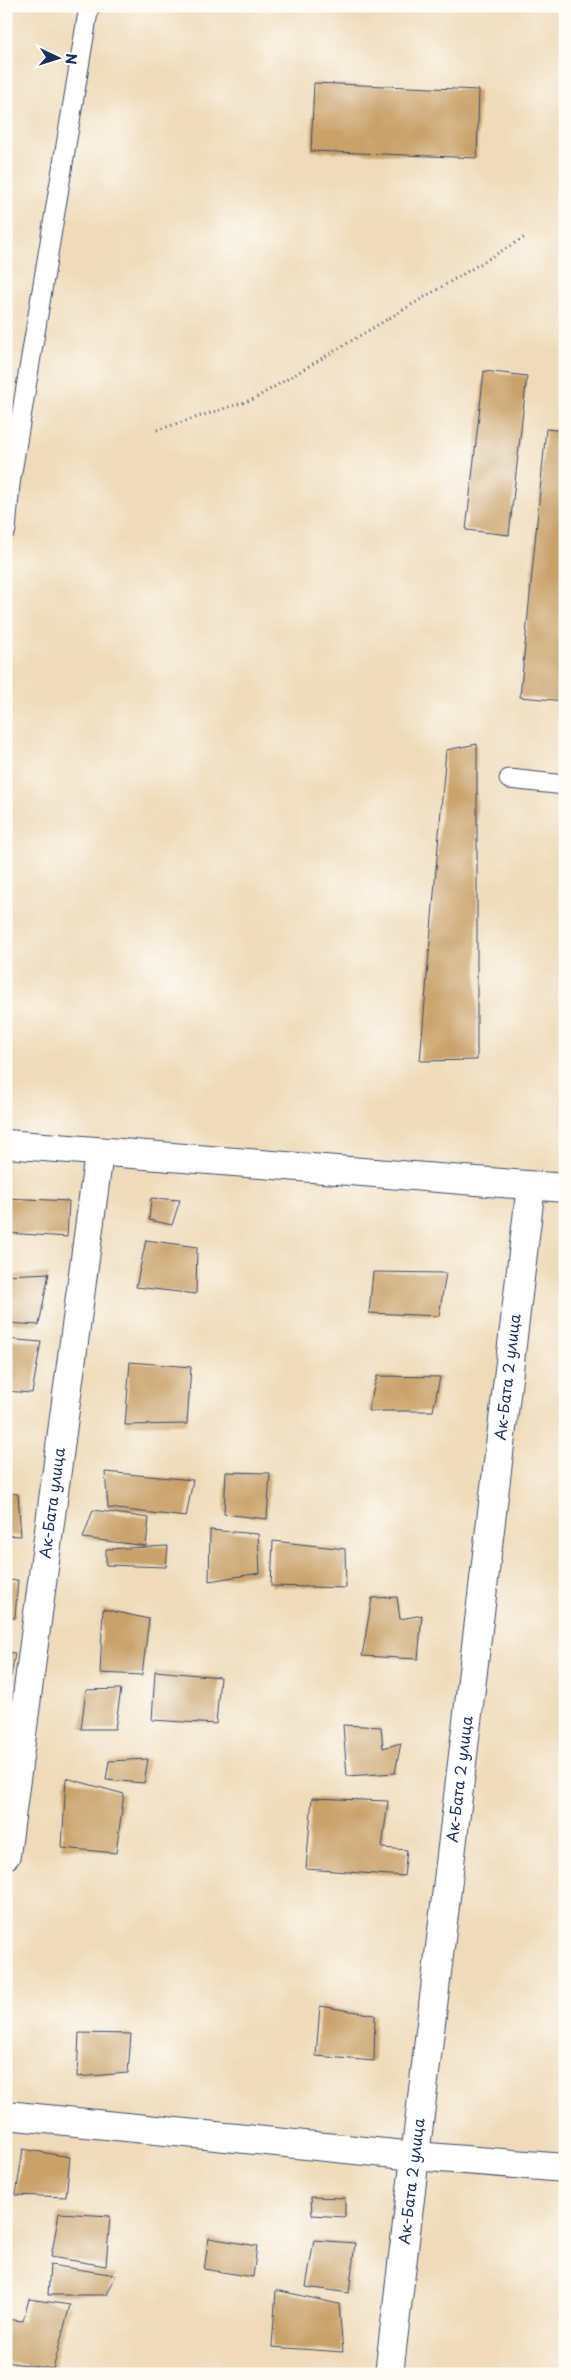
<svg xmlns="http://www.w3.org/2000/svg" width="571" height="2380" viewBox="0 0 571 2380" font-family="'Playpen Sans',sans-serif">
<rect width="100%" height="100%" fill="#fdfcf7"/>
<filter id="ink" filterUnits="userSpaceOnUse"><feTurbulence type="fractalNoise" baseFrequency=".02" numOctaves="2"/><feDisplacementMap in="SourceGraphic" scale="10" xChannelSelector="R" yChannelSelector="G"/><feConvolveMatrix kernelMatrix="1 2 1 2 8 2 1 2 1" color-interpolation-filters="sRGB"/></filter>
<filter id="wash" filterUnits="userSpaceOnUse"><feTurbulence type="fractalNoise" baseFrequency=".0096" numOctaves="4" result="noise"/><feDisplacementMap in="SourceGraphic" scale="20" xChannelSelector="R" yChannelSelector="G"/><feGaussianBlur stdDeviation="1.12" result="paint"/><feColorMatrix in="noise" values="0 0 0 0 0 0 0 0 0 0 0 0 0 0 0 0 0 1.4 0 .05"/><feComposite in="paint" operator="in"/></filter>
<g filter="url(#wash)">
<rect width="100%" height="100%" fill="#efdbba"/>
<g id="blocks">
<path fill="#c9a169" d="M314,83L479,90L477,158L311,151Z
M484,371L527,376L509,535L466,530Z
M546,429L565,431V701L520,697Z
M477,744V1060L420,1061L446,750Z
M6,1198L69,1201L67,1237L6,1233Z
M151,1198L180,1200L172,1225L149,1220Z
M146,1240L197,1247L196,1294L136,1287Z
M373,1272L446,1273L439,1316L369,1313Z
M49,1273L39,1325L6,1323V1275Z
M6,1339L41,1342L32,1393L6,1391Z
M130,1362L191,1367L187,1424L125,1425Z
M377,1376L440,1377L433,1411H368Z
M105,1472L193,1480L186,1517L108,1508Z
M226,1472L270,1473L267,1519L224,1514Z
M6,1493L18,1494L21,1536L6,1535Z
M93,1510L149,1518L146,1546L83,1538Z
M210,1530L258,1534L260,1573L209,1581Z
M273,1541L345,1549L346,1588L271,1586Z
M168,1546L166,1567L106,1565V1549Z
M18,1580L15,1618H6V1581Z
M397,1597L400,1619L422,1615L418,1659L362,1656L372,1598Z
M103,1609L149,1619L142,1675L100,1673Z
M6,1652L15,1653L11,1677H6Z
M155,1671L220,1677L216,1724L152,1720Z
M121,1689L115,1729H81L86,1690Z
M343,1725L381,1727L383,1748L401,1743L395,1773L347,1776Z
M148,1759L144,1783L106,1780L109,1761Z
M66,1778L124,1794L116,1853L62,1848Z
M312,1798L388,1801L382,1848L407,1850L404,1876L306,1869Z
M320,2006L375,2015L374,2061L316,2056Z
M79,2033L131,2034L128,2073L77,2077Z
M23,2149L70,2157L66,2197L16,2195Z
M311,2197L345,2198V2217L312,2215Z
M59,2213L110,2216L106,2266L51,2257Z
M209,2238L257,2246L253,2277L204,2269Z
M314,2240L355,2243L349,2293L306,2287Z
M50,2265L116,2275L107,2295H48Z
M276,2290L339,2304L343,2352L272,2347Z
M29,2299L70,2305L53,2369L6,2362V2319L23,2321Z
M6,2370L21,2373V2374H6Z"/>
</g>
</g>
<g filter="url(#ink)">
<use href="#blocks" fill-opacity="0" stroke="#3b496c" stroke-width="1"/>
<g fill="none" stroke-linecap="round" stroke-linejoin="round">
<g stroke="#3b496c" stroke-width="21">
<path id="service" d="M6,484H10L89,6
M6,530L10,484
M509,779L565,785"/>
</g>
<g stroke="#3b496c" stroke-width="30">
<g id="minor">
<path d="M6,1144L565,1188"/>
<path id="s1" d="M6,1855L99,1153"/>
<path d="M6,2115L415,2156L565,2168"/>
<path id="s2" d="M389,2374L531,1186"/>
</g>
</g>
<path stroke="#3b496c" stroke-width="3" stroke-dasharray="1 4" stroke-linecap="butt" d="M157,430L254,399L525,237"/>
<use href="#service" stroke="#fff" stroke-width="19"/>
<use href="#minor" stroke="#fff" stroke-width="28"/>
</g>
</g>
<g text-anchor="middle" stroke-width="4.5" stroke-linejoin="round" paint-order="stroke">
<g font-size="15" fill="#1b2f5e" stroke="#fdfcf7">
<text dy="5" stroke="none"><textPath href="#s2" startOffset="1004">Ак-Бата 2 улица</textPath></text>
<text dy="5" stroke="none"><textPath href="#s1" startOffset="355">Ак-Бата улица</textPath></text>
<text dy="5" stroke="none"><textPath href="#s2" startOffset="599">Ак-Бата 2 улица</textPath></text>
<text dy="5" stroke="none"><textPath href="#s2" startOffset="194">Ак-Бата 2 улица</textPath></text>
</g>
</g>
<rect width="571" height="2380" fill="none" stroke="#fdfcf7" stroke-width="25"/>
<g transform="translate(58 58) rotate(94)" stroke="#fdfcf7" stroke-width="4" paint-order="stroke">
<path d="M0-4L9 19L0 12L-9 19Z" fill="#1b2f5e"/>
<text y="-8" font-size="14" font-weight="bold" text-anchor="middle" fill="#1b2f5e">N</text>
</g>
</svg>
